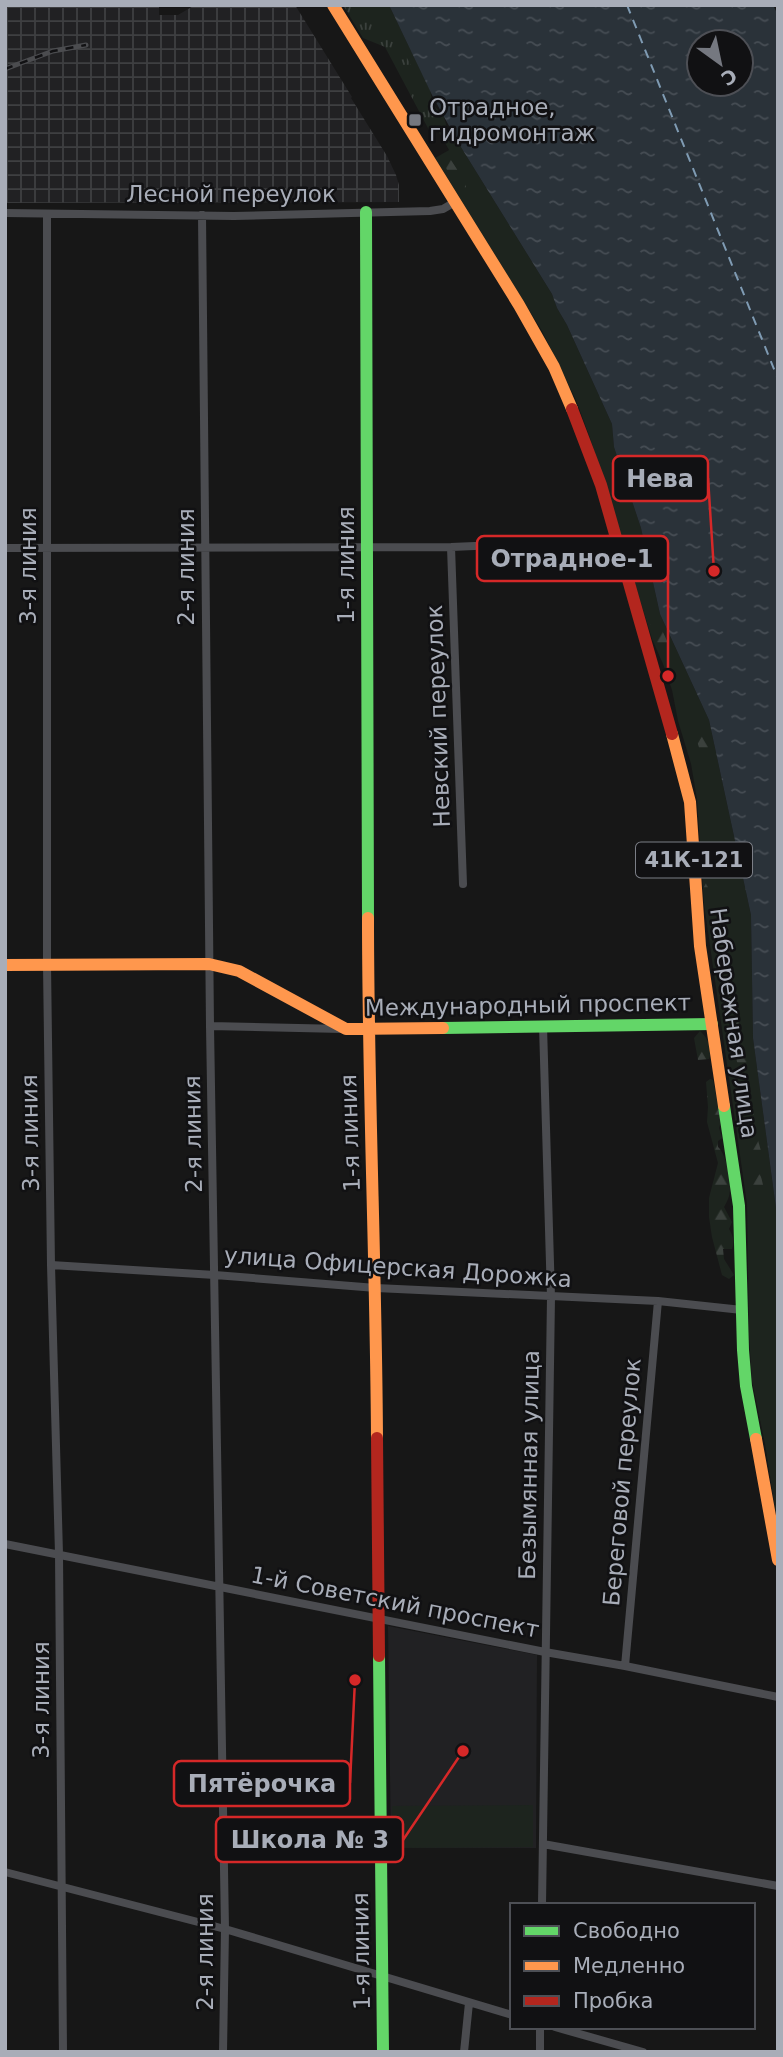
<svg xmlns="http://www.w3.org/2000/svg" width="783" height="2057" viewBox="0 0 783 2057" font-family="'DejaVu Sans',sans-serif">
<defs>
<pattern id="industrial-grid" width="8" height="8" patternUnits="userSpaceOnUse" patternTransform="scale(1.75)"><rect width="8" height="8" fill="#212123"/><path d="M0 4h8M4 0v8" fill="none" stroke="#3e3f41"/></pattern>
<pattern id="forest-firs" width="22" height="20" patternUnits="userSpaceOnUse" patternTransform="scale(1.75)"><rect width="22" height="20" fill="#1d241e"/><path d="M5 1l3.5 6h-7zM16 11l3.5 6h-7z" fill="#3b413d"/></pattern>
<pattern id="park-tufts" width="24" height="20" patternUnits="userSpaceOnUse" patternTransform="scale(1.75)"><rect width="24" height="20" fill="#1d241e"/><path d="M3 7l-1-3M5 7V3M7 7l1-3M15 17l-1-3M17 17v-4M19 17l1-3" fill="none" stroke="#3b413d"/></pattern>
<pattern id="water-ripples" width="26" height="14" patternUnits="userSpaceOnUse" patternTransform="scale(1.75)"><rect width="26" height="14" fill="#2a3239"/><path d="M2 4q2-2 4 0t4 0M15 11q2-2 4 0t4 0" fill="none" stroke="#464d54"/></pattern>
</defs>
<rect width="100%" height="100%" fill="#171717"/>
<path fill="#212123" d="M388,1626L537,1655L536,1848H391Z"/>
<path fill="url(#industrial-grid)" d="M5,5H159V15H178L195,5H295L352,97L351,98L387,156L396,175L399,185V202L5,203Z"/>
<path fill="#1d241e" d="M375,5H389L430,90L433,104L444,117L448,131L456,145L459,144L552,294L557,308L567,325L612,424L614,447L641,528L660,614L709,720L751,915L753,1038L778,1223V1527L765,1444L752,1381L749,1336L747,1204L704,904L697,799L691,764L678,721L672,690L663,664L652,639L590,438L576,400L542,331L435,158L449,150L432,120Z
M533,1805V1847L392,1848V1806Z"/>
<path fill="url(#forest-firs)" d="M447,154L466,183V188L470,191L475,205L474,208H471C461,196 446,173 443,158Z
M653,615C661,624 675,658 677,671L673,674C663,667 648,628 650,616Z
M694,718L708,741L720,790L714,793L691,723V719Z
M707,881L709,882L713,894L712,908C723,919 734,927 717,941L712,937L710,925L705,911L706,901L703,889Z
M729,1006H733L738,1012L739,1031L747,1034L744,1051L749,1065L746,1074L742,1072L738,1066L728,1022L727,1011Z
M700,1031C708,1039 713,1047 709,1059L698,1060L694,1038Z
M710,1079L713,1080L721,1121L719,1128L722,1138L718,1141V1147C727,1155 732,1184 729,1196C728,1200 726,1203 724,1207L732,1222L729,1229C733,1236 735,1241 732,1249H723L724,1259L734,1275L729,1279L722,1275L712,1237L709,1217V1198L718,1163L707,1122L708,1107L706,1082Z
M746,1104L749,1105L754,1114L756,1133L761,1151L759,1168L764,1189V1201L762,1205L754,1203C748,1185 752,1166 750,1147C749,1130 736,1126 743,1105Z"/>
<path fill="url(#park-tufts)" d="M343,5H377L442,120L429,130L385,47L363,38Z"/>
<path fill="url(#water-ripples)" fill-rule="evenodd" d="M389,5H773L778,15V1223L753,1038L751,915L709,720L660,614L641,528L614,447L612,424L567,325L557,308L552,294L459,144L432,95ZM699,42H741V84H699Z"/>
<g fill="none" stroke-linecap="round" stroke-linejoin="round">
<path stroke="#7f9bb3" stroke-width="2" stroke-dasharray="9 7" stroke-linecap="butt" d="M627,5L778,379"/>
<path stroke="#4b4c50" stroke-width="8" d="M5,213L234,216L430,211L443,209L455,202
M47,214V964L51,1265L59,1554L63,2052
M202,215L210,1026L225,1929L223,2052
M451,547L463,884
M5,548L451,547L589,541L616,538
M210,1026L343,1029
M51,1265L215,1275L376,1288L658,1301L742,1310
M5,1544L545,1652L625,1666L778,1697
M625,1666L658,1301
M543,1844L778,1886
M5,1872L225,1929L512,2015
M542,1905L551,1297L543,1026
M540,2027V2052
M555,2027L643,2052
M464,2052L469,2003"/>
<path stroke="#63d668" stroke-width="12" d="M366,212L368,918
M443,1028L712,1024
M724,1106L739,1206L743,1350L746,1386L756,1439
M379,1656L383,2052"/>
<path stroke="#ff974d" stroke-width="12" d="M333,5L519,305L554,367L572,409
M672,734L690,802L700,946L724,1106
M368,918C368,1092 376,1265 377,1438
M5,965L209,964L239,971L346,1029L443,1028
M756,1439L778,1560"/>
<path stroke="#b3261e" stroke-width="12" d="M572,409L601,485L672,734
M377,1438L379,1656"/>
<g stroke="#4b4c4f" stroke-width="5">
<path id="rail" d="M5,69L53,51L86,45"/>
</g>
<use href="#rail" stroke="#111113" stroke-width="2.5" stroke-dasharray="8" stroke-linecap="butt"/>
</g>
<rect fill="#757880" stroke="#111113" stroke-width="2.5" x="408" y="113" width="14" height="14" rx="3.5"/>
<g text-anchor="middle" stroke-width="5" stroke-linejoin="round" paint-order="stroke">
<rect fill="#111113" stroke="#7b7e86" stroke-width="2" x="636" y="842.5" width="116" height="35" rx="5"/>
<g font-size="21" font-weight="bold" fill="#a8adb8">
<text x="694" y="867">41К-121</text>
</g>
<g font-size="23" fill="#a8adb8" stroke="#111113" text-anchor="start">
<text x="429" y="115">Отрадное,<tspan x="429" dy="26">гидромонтаж</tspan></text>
</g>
<g font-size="23" fill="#a8adb8" stroke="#111113">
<text x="231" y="202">Лесной переулок</text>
<text transform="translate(346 565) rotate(-90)" y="8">1-я линия</text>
<text transform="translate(28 566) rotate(-90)" y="8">3-я линия</text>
<text transform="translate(186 567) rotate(-90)" y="8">2-я линия</text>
<text transform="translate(438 716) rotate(-92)" y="8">Невский переулок</text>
<text transform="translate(528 1005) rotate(-1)" y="8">Международный проспект</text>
<text transform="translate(734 1023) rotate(82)" y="8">Набережная улица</text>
<text transform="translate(30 1133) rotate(-91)" y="8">3-я линия</text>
<text transform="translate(350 1133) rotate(-92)" y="8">1-я линия</text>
<text transform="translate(193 1134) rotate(-91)" y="8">2-я линия</text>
<text transform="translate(398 1267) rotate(4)" y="8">улица Офицерская Дорожка</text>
<text transform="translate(529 1465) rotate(-89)" y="8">Безымянная улица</text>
<text transform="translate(622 1482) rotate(-85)" y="8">Береговой переулок</text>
<text transform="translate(395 1602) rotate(11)" y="8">1-й Советский проспект</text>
<text transform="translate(41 1700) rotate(-90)" y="8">3-я линия</text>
<text transform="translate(361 1951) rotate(-91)" y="8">1-я линия</text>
<text transform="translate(205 1952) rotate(-90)" y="8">2-я линия</text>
</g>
</g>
<path fill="none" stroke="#d62828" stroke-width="2.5" d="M714 571L708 478M668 676L668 558M355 1680L350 1783M463 1751L403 1840"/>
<g fill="#d62828" stroke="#111113" stroke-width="2.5">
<circle cx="714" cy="571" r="7"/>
<circle cx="668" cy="676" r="7"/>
<circle cx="355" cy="1680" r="7"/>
<circle cx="463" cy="1751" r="7"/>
</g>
<g fill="#111113" stroke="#d62828" stroke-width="2.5">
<rect x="613" y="456" width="95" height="45" rx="7"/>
<rect x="477" y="536" width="191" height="45" rx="7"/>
<rect x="174" y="1761" width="176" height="45" rx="7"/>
<rect x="216" y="1817" width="187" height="45" rx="7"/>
</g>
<g font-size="24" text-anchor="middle" font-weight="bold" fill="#a8adb8">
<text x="660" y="487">Нева</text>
<text x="572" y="567">Отрадное-1</text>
<text x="262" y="1792">Пятёрочка</text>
<text x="310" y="1848">Школа № 3</text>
</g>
<rect width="783" height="2057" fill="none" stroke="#a8adb8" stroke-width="14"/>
<rect x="510" y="1903" width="245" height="126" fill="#111113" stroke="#4d4f55" stroke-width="2"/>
<rect x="524" y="1926" width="35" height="10" fill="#63d668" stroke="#4d4f55" stroke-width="2"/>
<text x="573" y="1938" font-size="21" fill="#a8adb8">Свободно</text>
<rect x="524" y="1961" width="35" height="10" fill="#ff974d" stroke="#4d4f55" stroke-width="2"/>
<text x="573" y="1973" font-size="21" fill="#a8adb8">Медленно</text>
<rect x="524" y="1996" width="35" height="10" fill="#b3261e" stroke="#4d4f55" stroke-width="2"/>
<text x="573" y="2008" font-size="21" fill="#a8adb8">Пробка</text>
<g transform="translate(720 63) rotate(147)"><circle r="33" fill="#111113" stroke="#4d4f55" stroke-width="2"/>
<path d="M0-5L12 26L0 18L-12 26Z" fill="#757880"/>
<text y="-10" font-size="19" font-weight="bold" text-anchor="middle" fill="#a8adb8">С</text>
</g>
</svg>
